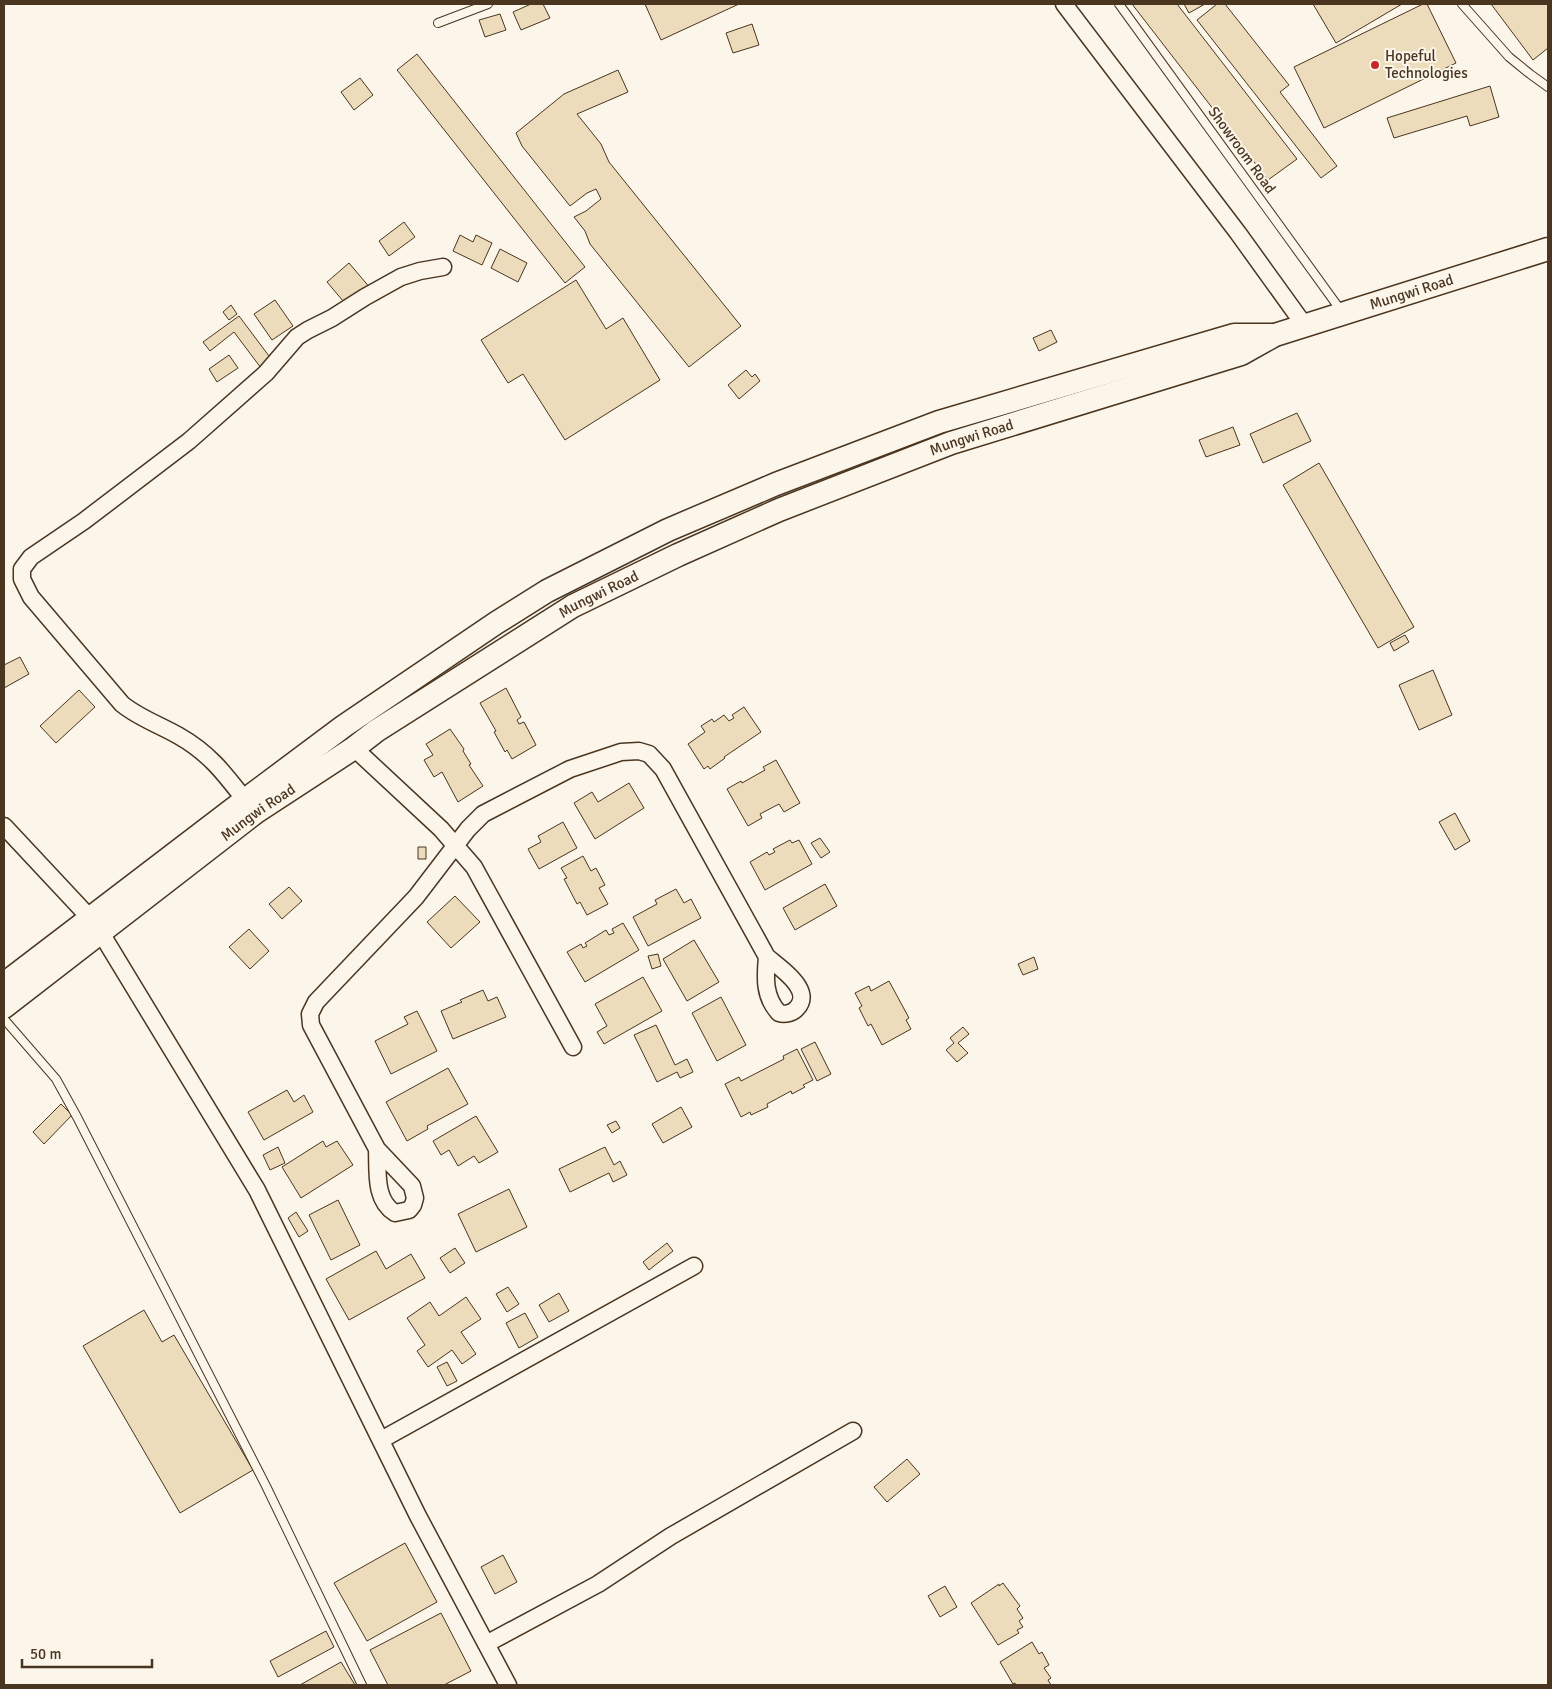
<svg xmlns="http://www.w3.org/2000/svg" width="1552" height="1689" viewBox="0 0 1552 1689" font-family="Signika,sans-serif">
<rect width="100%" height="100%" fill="#fbf6e9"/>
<path fill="#ecdcbc" stroke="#4a3520" d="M531,4H543L550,18L521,30L513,12Z
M645,4H739L661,40Z
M1132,4H1177L1297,159L1268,180Z
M1184,4H1205L1189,13Z
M1217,4H1225L1289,85L1280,92L1337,166L1321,178L1197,20Z
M1313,4H1402L1336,43Z
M1423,4H1427L1456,63L1324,128L1294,67Z
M1491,4H1548V48L1533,60Z
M500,14L506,30L485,37L479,20Z
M752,24L759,45L733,53L726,33Z
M417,54L585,267L565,283L397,70Z
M618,70L628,92L577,114L601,144L609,162L741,326L689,367L590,244L585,231L574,217L586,211L601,199L596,189L587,193L570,206L522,146L516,133L564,94Z
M360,78L373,95L354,110L341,92Z
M1490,86L1499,117L1470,126L1467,116L1394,138L1387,118Z
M404,222L415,237L389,256L379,241Z
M460,235L473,242L476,235L492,243L482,265L453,251Z
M500,249L527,263L518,282L491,268Z
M349,263L371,289L349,308L327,282Z
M576,280L606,329L623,318L660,380L565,440L523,374L508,383L481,340Z
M275,300L293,326L272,340L254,314Z
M231,305L237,314L229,320L223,312Z
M239,316L272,360L261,368L234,332L210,351L203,342Z
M1051,330L1057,342L1039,351L1033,338Z
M229,355L238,368L217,382L209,369Z
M746,370L752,377L755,374L760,381L739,399L728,385Z
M1297,413L1311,441L1263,463L1250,434Z
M1233,427L1240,445L1206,457L1199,440Z
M1319,463L1414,627L1378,648L1283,485Z
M1405,635L1409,642L1394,651L1390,643Z
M20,657L29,674L4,688V665Z
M1433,670L1452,715L1419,730L1399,685Z
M506,688L521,717L517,720L519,724L524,722L536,745L512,759L507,750L505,752L494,732L496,731L480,703Z
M79,690L95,707L56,743L40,726Z
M744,707L761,732L724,757L725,758L710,769L708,766L704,769L688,744L705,732L701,726L712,719L714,722L724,715L729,721L734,718L732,715Z
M450,729L464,749L463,751L471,764L469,765L483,786L458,802L442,772L434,777L424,760L433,755L426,744Z
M776,760L800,803L784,812L779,804L760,814L762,818L748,826L727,789L741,781L742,783L765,770L763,767Z
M629,783L644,808L595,839L574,803L592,792L598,802Z
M1455,813L1470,841L1455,850L1439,822Z
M563,822L577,848L539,869L528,849L541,842L538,836Z
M820,838L830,852L821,858L811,843Z
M790,840L792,843L799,840L812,864L765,890L750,862L767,852L769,855L775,852L773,849Z
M418,847H426V859H418Z
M583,856L591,871L596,868L605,885L599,888L608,904L587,915L580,902L577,904L564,879L567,878L561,868Z
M825,884L837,906L795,930L783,908Z
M289,887L302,901L282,919L269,904Z
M676,889L684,903L691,899L701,918L648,946L633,917L657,904L655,900Z
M455,896L480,922L451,948L427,922Z
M623,923L639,950L585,982L567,952L581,944L583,948L587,946L585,943L606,930L609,935L614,933L612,929Z
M249,929L269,951L250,969L229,947Z
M694,940L719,982L687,1001L663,959Z
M658,954L661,966L652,969L648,956Z
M1034,957L1038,969L1023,975L1018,964Z
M643,977L662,1011L604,1044L597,1032L607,1026L595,1004Z
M889,981L909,1018L906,1020L911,1029L882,1045L871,1024L868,1026L859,1008L862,1006L855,993L869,986L871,991Z
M483,990L488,1001L497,997L506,1017L453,1039L441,1011L462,1002L460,1000Z
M721,997L746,1045L717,1061L692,1013Z
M417,1011L437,1051L391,1074L375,1041L408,1024L404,1017Z
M656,1025L675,1065L687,1059L693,1072L680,1078L677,1072L657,1082L634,1035Z
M963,1027L969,1034L958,1043L968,1053L957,1062L946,1050L954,1043L950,1038Z
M815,1042L831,1074L817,1081L801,1049Z
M797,1049L813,1080L803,1085L805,1087L792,1094L791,1091L767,1104L768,1107L751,1115L750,1112L741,1117L725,1084L739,1077L741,1081L784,1059L783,1056Z
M448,1068L468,1104L427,1126L428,1129L407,1141L386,1102Z
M287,1090L294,1102L304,1095L313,1112L264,1140L248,1112Z
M61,1104L72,1115L44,1144L33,1132Z
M681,1107L692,1127L663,1143L652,1124Z
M476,1116L498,1152L479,1163L474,1156L458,1166L449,1150L441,1155L433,1141Z
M616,1121L620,1128L612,1133L607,1125Z
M323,1141L326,1147L337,1141L353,1165L301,1198L282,1167Z
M278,1147L285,1163L270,1170L263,1155Z
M605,1147L614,1165L620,1161L627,1175L613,1182L609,1173L570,1192L559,1169Z
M509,1189L527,1227L476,1252L458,1214Z
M338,1200L360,1245L331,1260L309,1215Z
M296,1212L308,1231L299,1237L288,1218Z
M667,1243L673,1251L649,1270L643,1262Z
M455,1248L465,1263L450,1273L440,1258Z
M376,1251L386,1269L411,1254L425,1278L349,1320L326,1279Z
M508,1287L519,1304L507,1312L496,1294Z
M559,1293L569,1311L549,1322L539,1305Z
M466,1297L481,1319L461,1332L476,1354L462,1364L452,1350L428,1367L417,1351L425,1345L407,1318L430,1302L439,1316Z
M144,1310L162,1342L174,1335L253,1470L180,1513L83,1346Z
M525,1313L538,1337L519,1348L506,1323Z
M447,1362L457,1381L447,1386L437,1367Z
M907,1459L920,1474L887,1502L874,1487Z
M405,1543L437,1602L367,1641L334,1583Z
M503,1555L517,1582L495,1594L481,1567Z
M1003,1583L1020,1606L1017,1609L1023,1618L1019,1621L1023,1627L1017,1630L1019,1633L998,1645L971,1603L999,1584V1586Z
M945,1586L957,1607L940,1617L928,1596Z
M441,1613L471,1671L444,1685H388L370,1650Z
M326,1631L334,1647L278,1677L270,1661Z
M1032,1642L1039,1654L1042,1652L1049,1665L1044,1668L1051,1678L1048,1680L1051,1685H1016L1015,1683L1013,1684L1000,1662Z
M341,1662L355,1685H300Z"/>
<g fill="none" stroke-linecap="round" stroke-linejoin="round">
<g stroke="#4a3520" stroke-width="10">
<path id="service" d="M1119,4L1342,312
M1462,4L1509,57L1530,74L1548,87
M438,23L488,4
M4,1019L56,1079L77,1117L266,1486L362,1685"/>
</g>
<g stroke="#4a3520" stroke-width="19">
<path id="minor" d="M1064,4L1238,233L1305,326
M354,748L441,829L474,867L573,1047
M245,800C224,773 209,753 179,736C160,725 139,718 122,704L31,597L22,579V569L31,557L84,521L189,441L266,373L297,337L308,330L332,318L365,297L401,277L420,271L443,267
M4,826L90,918
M101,933L257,1190L418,1516L508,1685
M377,1149C378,1171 374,1200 395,1213L409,1210L413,1205L415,1198L412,1186L377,1149L311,1025L310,1014L316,1002L416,897L468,829L483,814L570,769L621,752L639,751L649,754L663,769L767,957C779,967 814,990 797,1008C793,1013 785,1015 779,1013C764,997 765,978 767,957
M381,1440L694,1266
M486,1644L598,1584L671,1536L853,1431"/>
</g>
<g stroke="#4a3520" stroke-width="25">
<g id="secondary">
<path d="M4,984L245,800L344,726L496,623L547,591L668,530L776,484L939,422L1234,335H1272"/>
<path id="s1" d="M4,1007L256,812L354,748L376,731L573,606L678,555L779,510L951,443L1241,354L1275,335L1548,249"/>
</g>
</g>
<use href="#service" stroke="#fbf6e9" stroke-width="8"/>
<use href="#minor" stroke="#fbf6e9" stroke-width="16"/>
<use href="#secondary" stroke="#fbf6e9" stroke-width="22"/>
</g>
<circle fill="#c62828" stroke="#fbf6e9" stroke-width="2" cx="1375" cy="65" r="5"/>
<g text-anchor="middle" stroke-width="4" stroke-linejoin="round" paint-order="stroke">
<g font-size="15" fill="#4a3520" stroke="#fbf6e9" text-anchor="start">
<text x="1385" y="61">Hopeful<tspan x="1385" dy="17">Technologies</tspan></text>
</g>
<g font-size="15" fill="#4a3520" stroke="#fbf6e9">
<text transform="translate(1242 150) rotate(54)" y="5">Showroom Road</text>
<text dy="5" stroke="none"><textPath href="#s1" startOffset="1594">Mungwi Road</textPath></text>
<text dy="5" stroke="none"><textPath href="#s1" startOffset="1130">Mungwi Road</textPath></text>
<text dy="5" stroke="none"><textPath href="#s1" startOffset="725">Mungwi Road</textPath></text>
<text dy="5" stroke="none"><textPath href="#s1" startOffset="320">Mungwi Road</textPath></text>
</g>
</g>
<rect width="1552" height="1689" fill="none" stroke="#4a3520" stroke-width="10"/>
<path d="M22 1659v8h130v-8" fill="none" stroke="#4a3520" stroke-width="2.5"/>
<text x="30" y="1659" font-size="15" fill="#4a3520" stroke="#fbf6e9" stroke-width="4" paint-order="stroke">50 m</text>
</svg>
